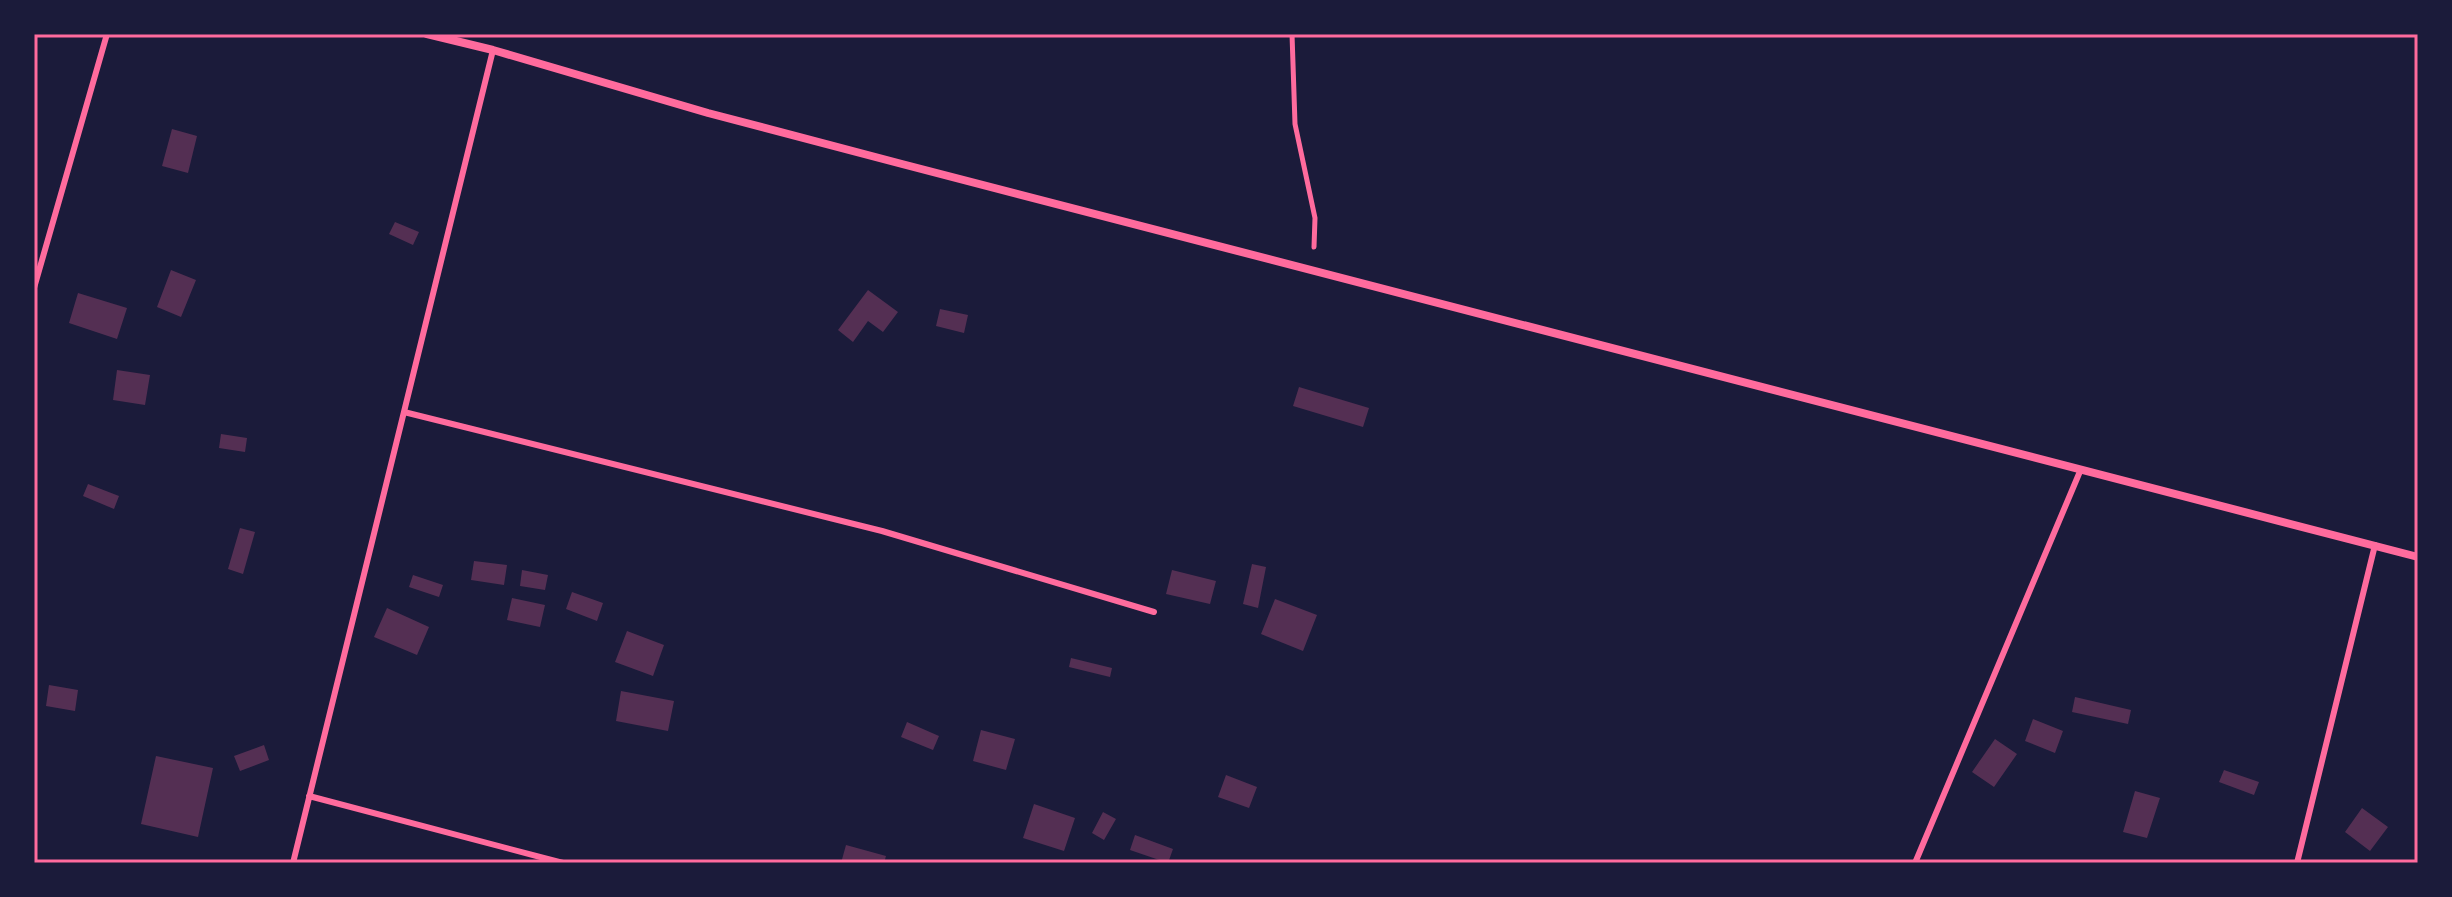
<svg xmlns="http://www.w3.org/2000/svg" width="2452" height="897" viewBox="0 0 2452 897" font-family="Inter,sans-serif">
<rect width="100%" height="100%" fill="#1b1b3a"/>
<path fill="#542f53" d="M172,129L197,136L188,173L162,166Z
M395,222L419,232L413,245L389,234Z
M171,270L196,280L181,317L157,307Z
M868,290L898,312L883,332L868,321L853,342L838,330Z
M78,293L127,308L117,339L69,323Z
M940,309L968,315L964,333L936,326Z
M117,370L150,375L145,405L113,400Z
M1299,387L1369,408L1363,427L1293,406Z
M221,434L247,438L245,452L219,448Z
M88,484L119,496L114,509L83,496Z
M240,528L255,532L243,574L228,569Z
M474,561L507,565L504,585L471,580Z
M1252,564L1266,567L1258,608L1243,604Z
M522,570L548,575L545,590L520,586Z
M1172,570L1216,581L1210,604L1166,594Z
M413,575L443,585L439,597L409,587Z
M572,592L603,603L597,621L566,609Z
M512,598L545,605L540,627L507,620Z
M1275,599L1317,615L1303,651L1261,634Z
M387,608L429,627L417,655L374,637Z
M627,631L664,645L653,676L615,662Z
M1071,658L1112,668L1110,677L1069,667Z
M49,685L78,690L75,711L46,706Z
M621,691L674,701L668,731L616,721Z
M2075,697L2131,710L2128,724L2072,712Z
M2033,719L2063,731L2055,753L2025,741Z
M907,722L939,736L933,750L901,737Z
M981,730L1015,739L1006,770L973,761Z
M1995,739L2017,754L1994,787L1972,772Z
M264,745L269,760L240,771L234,756Z
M156,756L213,768L198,837L141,824Z
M2224,770L2259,782L2254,795L2219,782Z
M1226,775L1257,787L1249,808L1218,797Z
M2135,791L2160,798L2147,838L2123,832Z
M1034,804L1075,818L1064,851L1023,838Z
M2362,808L2388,827L2370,851L2345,832Z
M1103,812L1116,819L1104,840L1092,833Z
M1135,835L1173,849L1168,863L1130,850Z
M846,845L886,856L884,863H841Z"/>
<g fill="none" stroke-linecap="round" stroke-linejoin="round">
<path stroke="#ff6b9d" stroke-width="5" d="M1292,34L1295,124L1315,218L1314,247"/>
<path stroke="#ff6b9d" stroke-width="6" d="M34,288L107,34
M404,412L882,531L1154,612
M309,796L563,863
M293,863L493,50
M1915,863L2081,469
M2297,863L2375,545"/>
<path stroke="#ff6b9d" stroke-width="8" d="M427,34L493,50L708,113L902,164L2418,557"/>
</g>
<rect width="2452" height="897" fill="none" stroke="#1b1b3a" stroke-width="72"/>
<rect x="36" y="36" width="2380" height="825" fill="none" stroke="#ff6b9d" stroke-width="3"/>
</svg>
